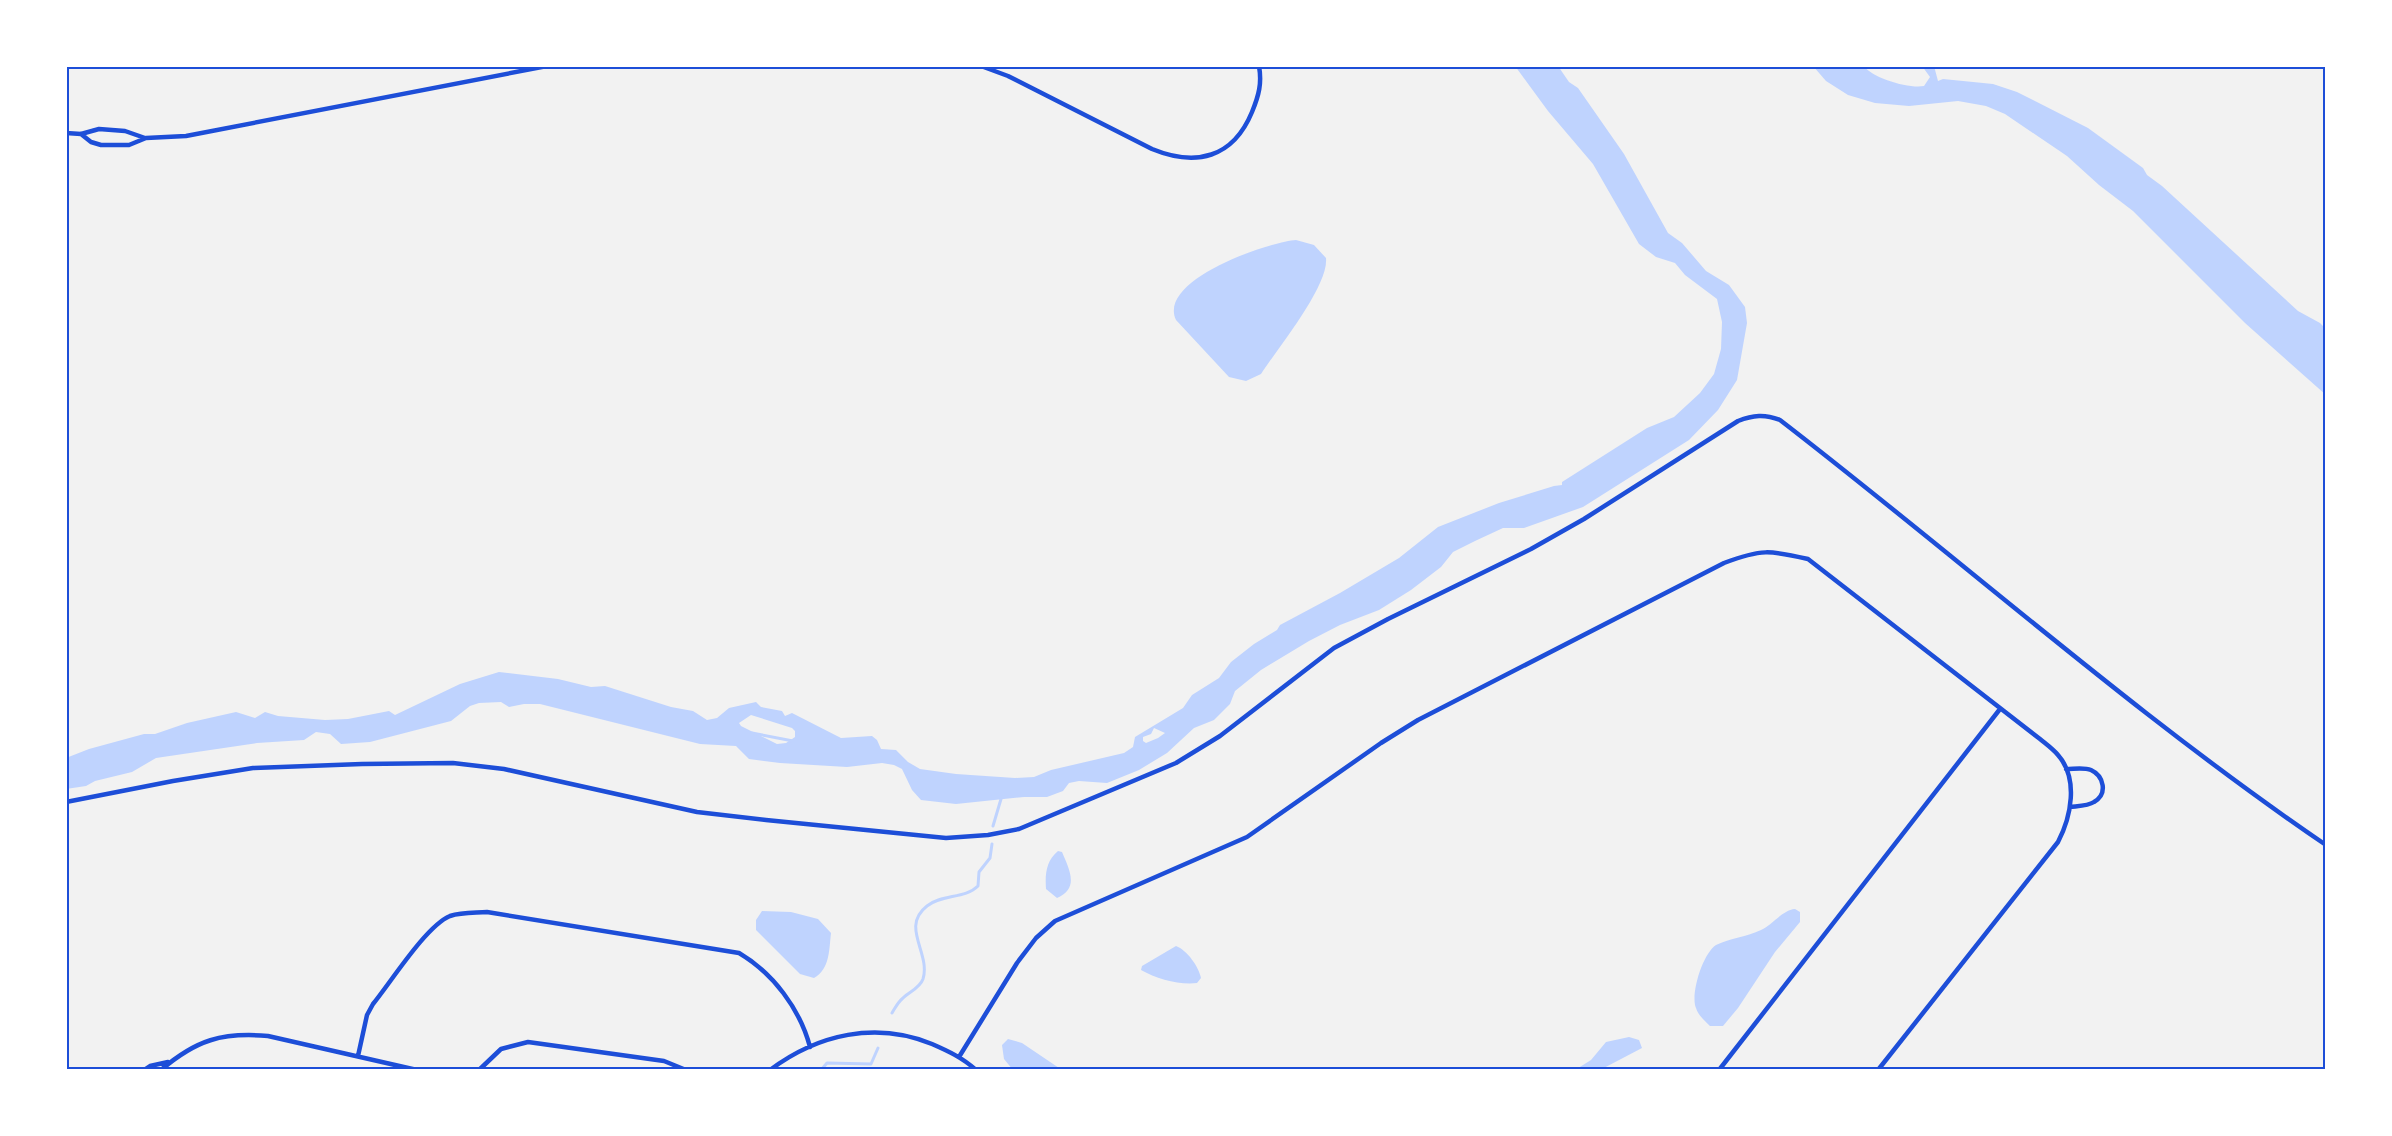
<svg xmlns="http://www.w3.org/2000/svg" width="2392" height="1136" viewBox="0 0 2392 1136" font-family="'Open Sans',sans-serif">
<rect width="100%" height="100%" fill="#f2f2f2"/>
<path fill="#bfd3fe" fill-rule="evenodd" d="M1515,66H1558L1569,82L1578,88L1624,154L1668,233L1682,243L1706,271L1729,285L1745,307L1747,323L1737,380L1718,410L1689,440L1583,507L1524,528H1503L1475,541L1453,552L1441,567L1411,590L1379,610L1340,625L1309,641L1261,670L1235,691L1230,704L1214,720L1194,728L1167,753L1139,770L1107,783L1079,781L1069,783L1063,791L1047,797H1024L956,804L921,800L912,790L902,769L894,765L882,763L847,767L780,763L749,759L736,746L700,744L540,704H524L509,707L501,702L479,703L470,706L451,721L370,742L341,744L330,734L316,732L304,740L257,743L156,758L132,772L95,781L86,786L66,789V758L89,749L144,734H155L187,723L236,712L255,718L265,712L278,716L325,720L348,719L389,711L395,715L460,684L499,672L558,679L591,687L605,686L671,707L693,711L707,720L717,718L729,708L756,702L761,707L782,711L785,716L792,713L841,738L872,736L877,740L881,749L896,750L908,762L920,769L956,774L1015,778L1034,777L1051,770L1124,753L1133,747L1135,737L1183,708L1192,695L1219,678L1231,662L1254,644L1277,630L1280,625L1340,593L1399,558L1438,527L1499,503L1554,486L1562,485V482L1647,428L1674,417L1700,393L1714,374L1721,349L1722,322L1717,299L1685,275L1675,263L1656,257L1639,244L1593,164L1548,111ZM751,715L792,728L795,731V737L786,743L777,744L741,726L739,723ZM1154,728L1165,733L1158,738L1146,743L1143,741V737L1151,734Z
M1813,66H1864C1872,78 1909,89 1924,86L1930,77L1922,66H1934L1938,81L1943,79L1993,84L2017,92L2088,128L2143,168L2147,175L2162,186L2298,311L2320,323L2326,329V395L2245,323L2133,211L2099,185L2067,156L2005,114L1986,106L1958,101L1909,106L1875,103L1848,95L1826,81Z
M1296,240L1314,245L1326,258C1329,286 1277,349 1261,374L1246,381L1229,377L1176,320C1157,280 1268,242 1296,240Z
M1058,851L1062,852C1069,869 1080,888 1057,898L1046,889C1045,874 1046,861 1058,851Z
M1795,909L1800,912V922L1775,952L1738,1008L1723,1026H1710C1705,1021 1698,1015 1696,1008C1690,994 1703,953 1716,945C1730,938 1747,937 1761,930C1773,925 1782,910 1795,909Z
M762,911L791,912L818,919L831,933C829,950 830,969 814,978L800,974L756,930V920Z
M1176,946C1187,950 1199,967 1201,978L1197,983C1179,985 1157,979 1141,970L1142,966Z
M1629,1037L1639,1040L1642,1048L1600,1070H1575L1591,1060L1606,1042Z
M1008,1039L1022,1043L1062,1070H1013L1004,1059L1002,1045Z"/>
<g fill="none" stroke-linecap="round" stroke-linejoin="round">
<path stroke="#bfd3fe" stroke-width="3" d="M752,733L793,741
M993,826L1001,799
M892,1013C895,1008 898,1002 903,998C909,992 920,988 923,979C931,953 900,927 927,906C942,894 965,899 978,886L979,872L990,858L992,844
M821,1070L827,1063L871,1064L878,1048"/>
<path stroke="#1d4ed8" stroke-width="4.5" d="M981,66L1008,76L1152,149C1196,167 1233,158 1252,112C1259,95 1262,83 1259,66
M66,133L81,134L99,129L125,131L145,138
M81,134L91,142L101,145H129L146,138L186,136L547,66
M2066,769C2074,769 2084,767 2091,770C2104,776 2108,794 2094,802C2088,806 2078,806 2070,807
M66,802L173,781L253,768L362,764L453,763L504,769L697,812L766,820L946,838L988,835L1019,829L1176,763L1220,736L1334,648L1388,619L1531,549L1584,519L1738,421C1753,415 1765,414 1780,420C1963,561 2135,715 2326,845
M358,1056L367,1015L373,1004C391,982 426,926 450,916C462,912 475,913 487,912L739,953C773,973 800,1009 810,1047
M959,1057L1017,963L1036,938L1055,921L1247,837L1381,743L1418,720L1724,563C1761,549 1770,550 1808,559L2040,739C2046,744 2053,749 2058,755C2079,779 2071,817 2058,842L1878,1070
M144,1070L150,1066L168,1062
M161,1070C196,1040 222,1032 268,1036L417,1070
M479,1070L501,1049L528,1042L664,1061L686,1070
M770,1070C818,1034 876,1021 932,1044C948,1051 963,1058 976,1070
M1719,1070L2000,709"/>
</g>
<rect width="2392" height="1136" fill="none" stroke="#ffffff" stroke-width="135"/>
<rect x="68" y="68" width="2256" height="1000" fill="none" stroke="#1d4ed8" stroke-width="2"/>
</svg>
